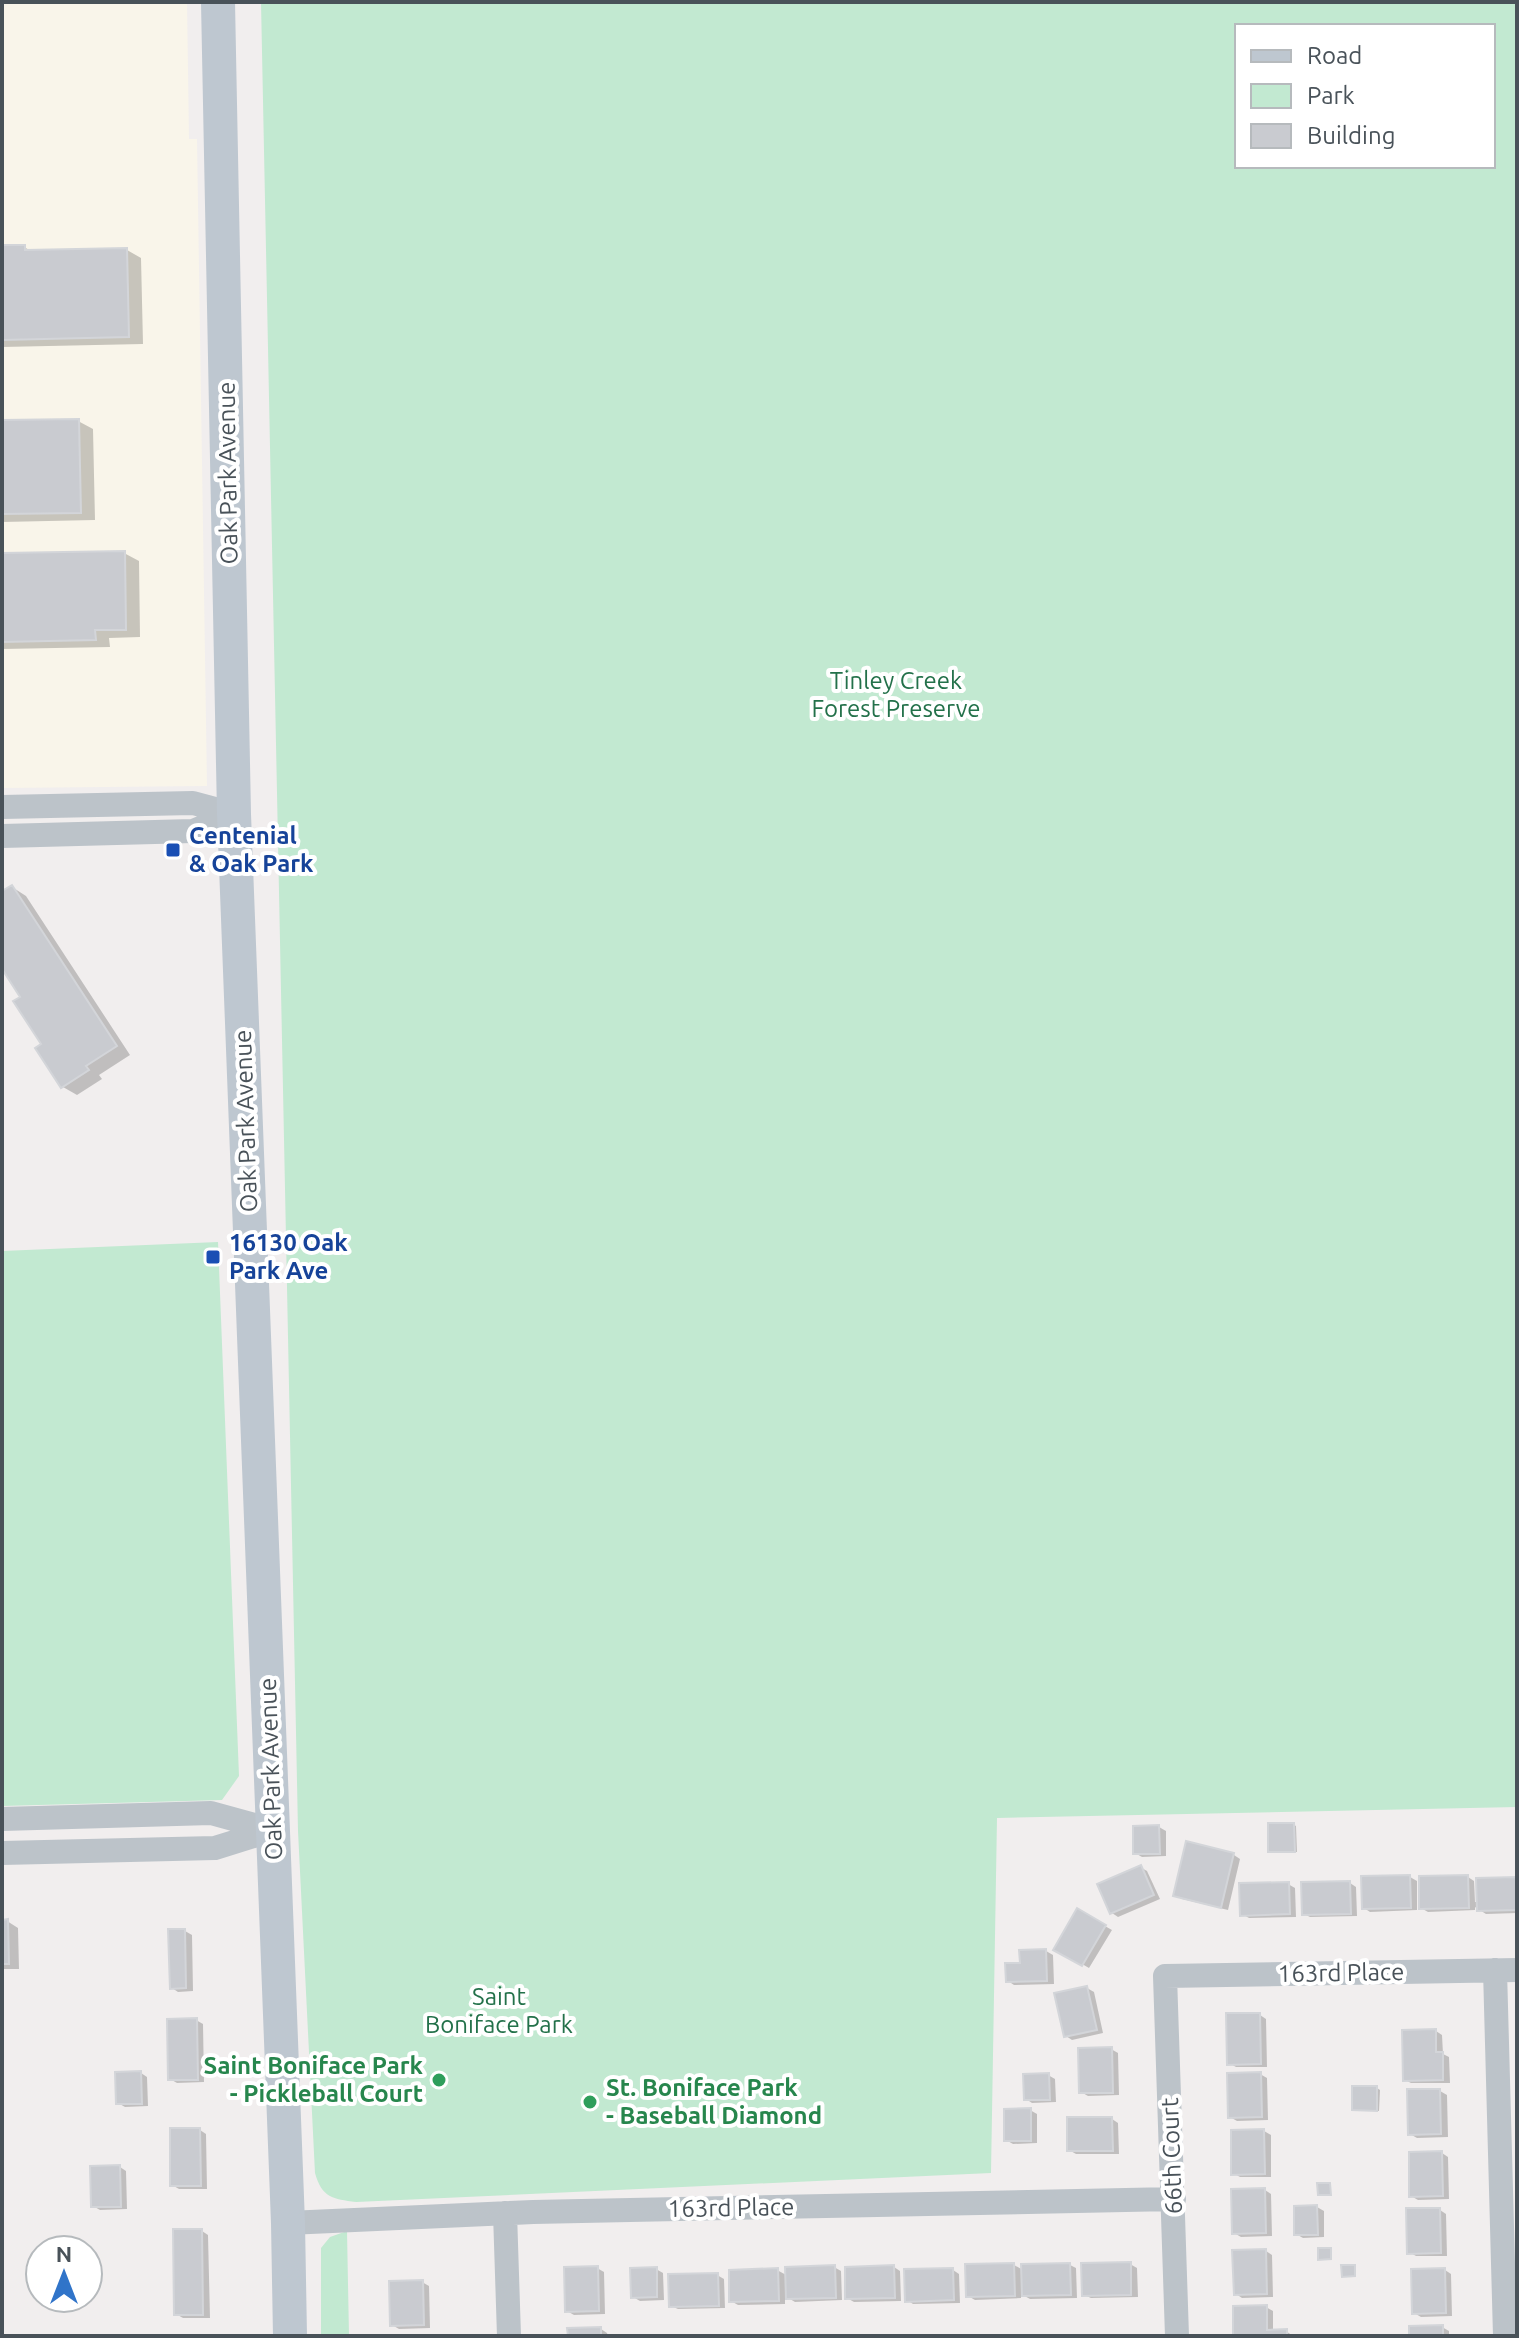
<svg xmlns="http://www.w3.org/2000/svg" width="1519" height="2338" viewBox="0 0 1519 2338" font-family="Ubuntu,sans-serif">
<rect width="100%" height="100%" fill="#f1eeee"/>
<path fill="#f9f5ea" d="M2,2H187L189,139H197L207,786L2,788Z"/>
<path fill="#c2e9d1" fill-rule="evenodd" d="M261,2H1517V1807L997,1818L991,2173L356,2202C333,2199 322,2198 315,2173L298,1831ZM1493,26V166H1237V26Z
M218,1242L239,1776L222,1800L2,1806V1251Z
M347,2231L349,2336H321V2248L330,2237Z"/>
<path fill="#0003" d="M2,247H24L33,252L127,250L141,258L143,344L2,347Z
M78,421L93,429L95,520L2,522V422Z
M124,553L139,561L140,637L109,638L110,647L2,649V555Z
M12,887L26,896L130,1055L99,1075L102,1079L77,1095L63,1087L23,997L6,971L2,973V894Z
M1294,1825L1296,1826L1297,1852L1270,1851Z
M1159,1827L1166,1831V1856L1142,1857L1135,1853Z
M1188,1844L1234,1855L1240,1859L1228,1910L1182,1899L1175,1895Z
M1140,1867L1147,1871L1160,1899L1118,1917L1112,1913Z
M1410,1877L1417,1881V1910L1370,1912L1364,1908Z
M1468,1877L1474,1881L1475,1902H1479L1517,1879V1913L1486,1914L1475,1907V1910L1428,1912L1421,1908Z
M1350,1883L1356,1887L1357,1916L1310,1917L1304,1914Z
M1288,1884L1295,1888L1296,1917L1249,1918L1242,1914Z
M1078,1911L1112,1930L1089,1968L1056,1949Z
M7,1921L18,1928L19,1969H2V1922Z
M185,1931L192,1935L193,1991L178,1992L172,1988Z
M1046,1951L1053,1955L1054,1984L1014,1985L1008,1981L1022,1965Z
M1087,1988L1094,1992L1103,2033L1072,2040L1066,2036Z
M1260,2015L1266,2019L1267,2067H1236L1229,2063Z
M196,2020L203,2024L204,2082L177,2083L170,2079Z
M1436,2031L1442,2035L1443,2054L1449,2057L1450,2083H1411L1405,2080Z
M1111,2049L1118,2053L1119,2095L1088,2096L1081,2092Z
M141,2073L147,2077L148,2106L125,2107L118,2103Z
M1260,2074L1267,2078L1268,2120L1237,2121L1230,2117Z
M1048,2075L1055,2079L1056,2102L1032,2103L1026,2099Z
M1377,2088L1380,2090L1379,2111L1354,2109Z
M1440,2091L1447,2095L1448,2137L1417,2138L1410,2134Z
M1030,2110L1037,2114V2143L1013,2144L1006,2140Z
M1112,2119L1118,2123L1119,2154H1076L1069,2150Z
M200,2130L206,2134L207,2189H179L172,2185Z
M1264,2131L1271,2135V2177H1240L1233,2173Z
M1442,2153L1448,2157L1449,2199L1418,2200L1411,2196Z
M120,2167L126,2171L127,2209L100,2210L93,2206Z
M1265,2190L1271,2194L1272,2236L1241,2237L1234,2233Z
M1317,2207L1324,2211V2237L1303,2238L1296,2234Z
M1440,2210L1446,2214L1447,2256H1416L1409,2252Z
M202,2231L208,2235L210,2318H183L176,2314Z
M1266,2251L1272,2255L1273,2297L1242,2298L1236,2294Z
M1130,2264L1137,2268L1138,2297L1091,2298L1084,2295Z
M1014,2265L1023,2270L1070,2265L1076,2268L1077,2298L1030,2299L1021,2294V2298L975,2300L968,2296Z
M834,2267L841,2271L842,2300L795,2302L785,2296V2304L738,2305L731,2301L777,2270L788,2276Z
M894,2267L900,2271L901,2301L854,2302L847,2298Z
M597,2268L604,2272L605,2314L574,2315L567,2311Z
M656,2269L663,2273L664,2300L640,2301L633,2297Z
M953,2270L959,2274L960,2303L913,2304L907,2300Z
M1445,2270L1451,2274L1452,2316L1421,2317L1414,2313Z
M717,2275L724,2279L725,2308L678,2309L671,2306Z
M422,2282L429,2286L430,2328L399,2329L392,2325Z
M1266,2307L1273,2311V2332L1286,2331L1293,2336H1235Z
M1442,2327L1449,2331V2336H1411Z
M601,2329L607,2333L608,2336H570Z"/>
<path fill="#c9cbd0" stroke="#d3d5d9" stroke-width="2" d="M2,245H25V250L127,248L129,337L2,340Z
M79,419L81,513L2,514V420Z
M125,551L126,630H95L96,640L2,642V553Z
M12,885L117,1046L86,1066L89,1070L61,1088L35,1048L41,1044L13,1001L20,997L2,969V891Z
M1268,1823H1294L1295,1852H1268Z
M1159,1825L1160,1854H1133V1826Z
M1186,1841L1234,1853L1221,1908L1173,1896Z
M1141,1865L1154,1895L1110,1914L1097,1884Z
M1410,1875L1411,1908L1362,1909L1361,1876Z
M1468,1875L1469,1908L1419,1909V1876Z
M1517,1877V1910L1477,1911L1476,1878Z
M1350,1881L1351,1914L1302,1915L1301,1882Z
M1289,1882L1290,1914L1240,1916L1239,1883Z
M1077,1908L1106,1925L1082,1966L1053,1950Z
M8,1919L9,1964H2V1920Z
M168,1929H185L186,1988L170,1989Z
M1046,1949L1047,1981L1006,1982L1005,1963H1020L1019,1950Z
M1087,1986L1097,2030L1064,2037L1054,1993Z
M1226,2013H1260L1261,2064L1227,2065Z
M197,2018L198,2080H168L167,2019Z
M1436,2029V2052H1443V2080L1403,2081L1402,2030Z
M1112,2047L1113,2093H1079L1078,2048Z
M141,2071L142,2104H116L115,2072Z
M1261,2072L1262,2117L1228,2118L1227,2073Z
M1049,2073L1050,2100H1024L1023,2074Z
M1352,2086H1377V2111L1352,2110Z
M1407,2089H1440L1441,2134L1408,2135Z
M1031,2108V2141H1004V2109Z
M1067,2117H1112L1113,2151H1067Z
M170,2128H200L201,2186H170Z
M1264,2129L1265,2174L1231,2175V2130Z
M1442,2151L1443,2196L1409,2197V2152Z
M120,2165L121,2207H91L90,2166Z
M1317,2183H1330L1331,2195H1318Z
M1265,2188L1266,2233L1232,2234L1231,2189Z
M1317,2205L1318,2235H1294V2206Z
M1406,2208H1440L1441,2253L1407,2254Z
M173,2229H202L203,2315H174Z
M1318,2248H1331V2259L1318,2260Z
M1266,2249L1267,2294L1234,2295L1232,2250Z
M1131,2262V2295L1082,2296L1081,2263Z
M1014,2263L1015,2296L966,2297L965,2264Z
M1070,2263L1071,2295L1022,2296L1021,2264Z
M835,2265L836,2298L786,2299L785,2267Z
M894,2265L895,2298L845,2299V2267Z
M1341,2265H1355V2276L1342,2277Z
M598,2266L599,2311L565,2312L564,2267Z
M657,2267V2297L631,2298L630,2268Z
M778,2268L779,2301L729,2302V2270Z
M953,2268L954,2300L905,2302L904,2269Z
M1445,2268L1446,2313L1412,2314L1411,2269Z
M718,2273L719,2306L669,2307L668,2274Z
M423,2280L424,2325L390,2326L389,2281Z
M1267,2305V2330L1287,2329V2336H1233V2306Z
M1443,2325V2336H1409V2326Z
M601,2327V2336H568L567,2328Z"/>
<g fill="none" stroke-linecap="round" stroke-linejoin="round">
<path stroke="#bcc3c9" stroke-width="24" d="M2,807L193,803L234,814
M2,836L193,831L234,814
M2,1819L211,1813L273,1830
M2,1853L215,1848L273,1830
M1495,1970L1505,2336
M505,2213L509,2336
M288,2223L533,2212L1174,2199
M1177,2336L1165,1976L1517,1970"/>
<path stroke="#bec7d0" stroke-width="34" d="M218,2L234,814L288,2223L290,2336"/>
</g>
<g fill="#1a4fb4" stroke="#fff" stroke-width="3">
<rect x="165" y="842" width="16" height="16" rx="4"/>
<rect x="205" y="1249" width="16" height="16" rx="4"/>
</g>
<g fill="#2e9e5b" stroke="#fff" stroke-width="3">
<circle cx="439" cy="2080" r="8"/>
<circle cx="590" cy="2102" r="8"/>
</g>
<g text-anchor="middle" stroke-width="8" stroke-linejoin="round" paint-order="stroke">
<g font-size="24" fill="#495259" stroke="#fff">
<text transform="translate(228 473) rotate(-91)" y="8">Oak Park Avenue</text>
<text transform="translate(246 1121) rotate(-92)" y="8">Oak Park Avenue</text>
<text transform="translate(271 1769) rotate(-92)" y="8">Oak Park Avenue</text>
<text transform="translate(1341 1973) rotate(-1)" y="8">163rd Place</text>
<text transform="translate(1172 2156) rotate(-92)" y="8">66th Court</text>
<text transform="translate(731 2208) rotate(-1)" y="8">163rd Place</text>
</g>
<g font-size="24" fill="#23714a" stroke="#fff">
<text x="896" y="689">Tinley Creek<tspan x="896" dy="28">Forest Preserve</tspan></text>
<text x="499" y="2005">Saint<tspan x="499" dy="28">Boniface Park</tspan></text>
</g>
<g font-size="24" font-weight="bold" fill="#164399" stroke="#fff" text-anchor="start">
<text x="189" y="844">Centenial<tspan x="189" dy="28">&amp; Oak Park</tspan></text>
<text x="229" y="1251">16130 Oak<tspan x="229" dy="28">Park Ave</tspan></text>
</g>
<g font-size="24" font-weight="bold" fill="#27864d" stroke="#fff" text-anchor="end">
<text x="423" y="2074">Saint Boniface Park<tspan x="423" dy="28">- Pickleball Court</tspan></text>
<text x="606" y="2096" text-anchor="start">St. Boniface Park<tspan x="606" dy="28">- Baseball Diamond</tspan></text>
</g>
</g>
<rect width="1519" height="2338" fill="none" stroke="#495259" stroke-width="8"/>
<rect x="1235" y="24" width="260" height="144" fill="#ffffff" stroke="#b6babd" stroke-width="2"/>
<rect x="1251" y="50" width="40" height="12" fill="#bec7d0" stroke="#b6babd" stroke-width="2"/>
<text x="1307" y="64" font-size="24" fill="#495259">Road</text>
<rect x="1251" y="84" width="40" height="24" fill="#c2e9d1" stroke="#b6babd" stroke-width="2"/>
<text x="1307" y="104" font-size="24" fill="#495259">Park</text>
<rect x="1251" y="124" width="40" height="24" fill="#c9cbd0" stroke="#b6babd" stroke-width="2"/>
<text x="1307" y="144" font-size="24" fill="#495259">Building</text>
<g transform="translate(64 2274)"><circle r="38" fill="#ffffff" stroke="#b6babd" stroke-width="2"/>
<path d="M0-6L14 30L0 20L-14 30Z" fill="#3074c9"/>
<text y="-12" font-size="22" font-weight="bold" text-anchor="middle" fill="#495259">N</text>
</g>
</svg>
